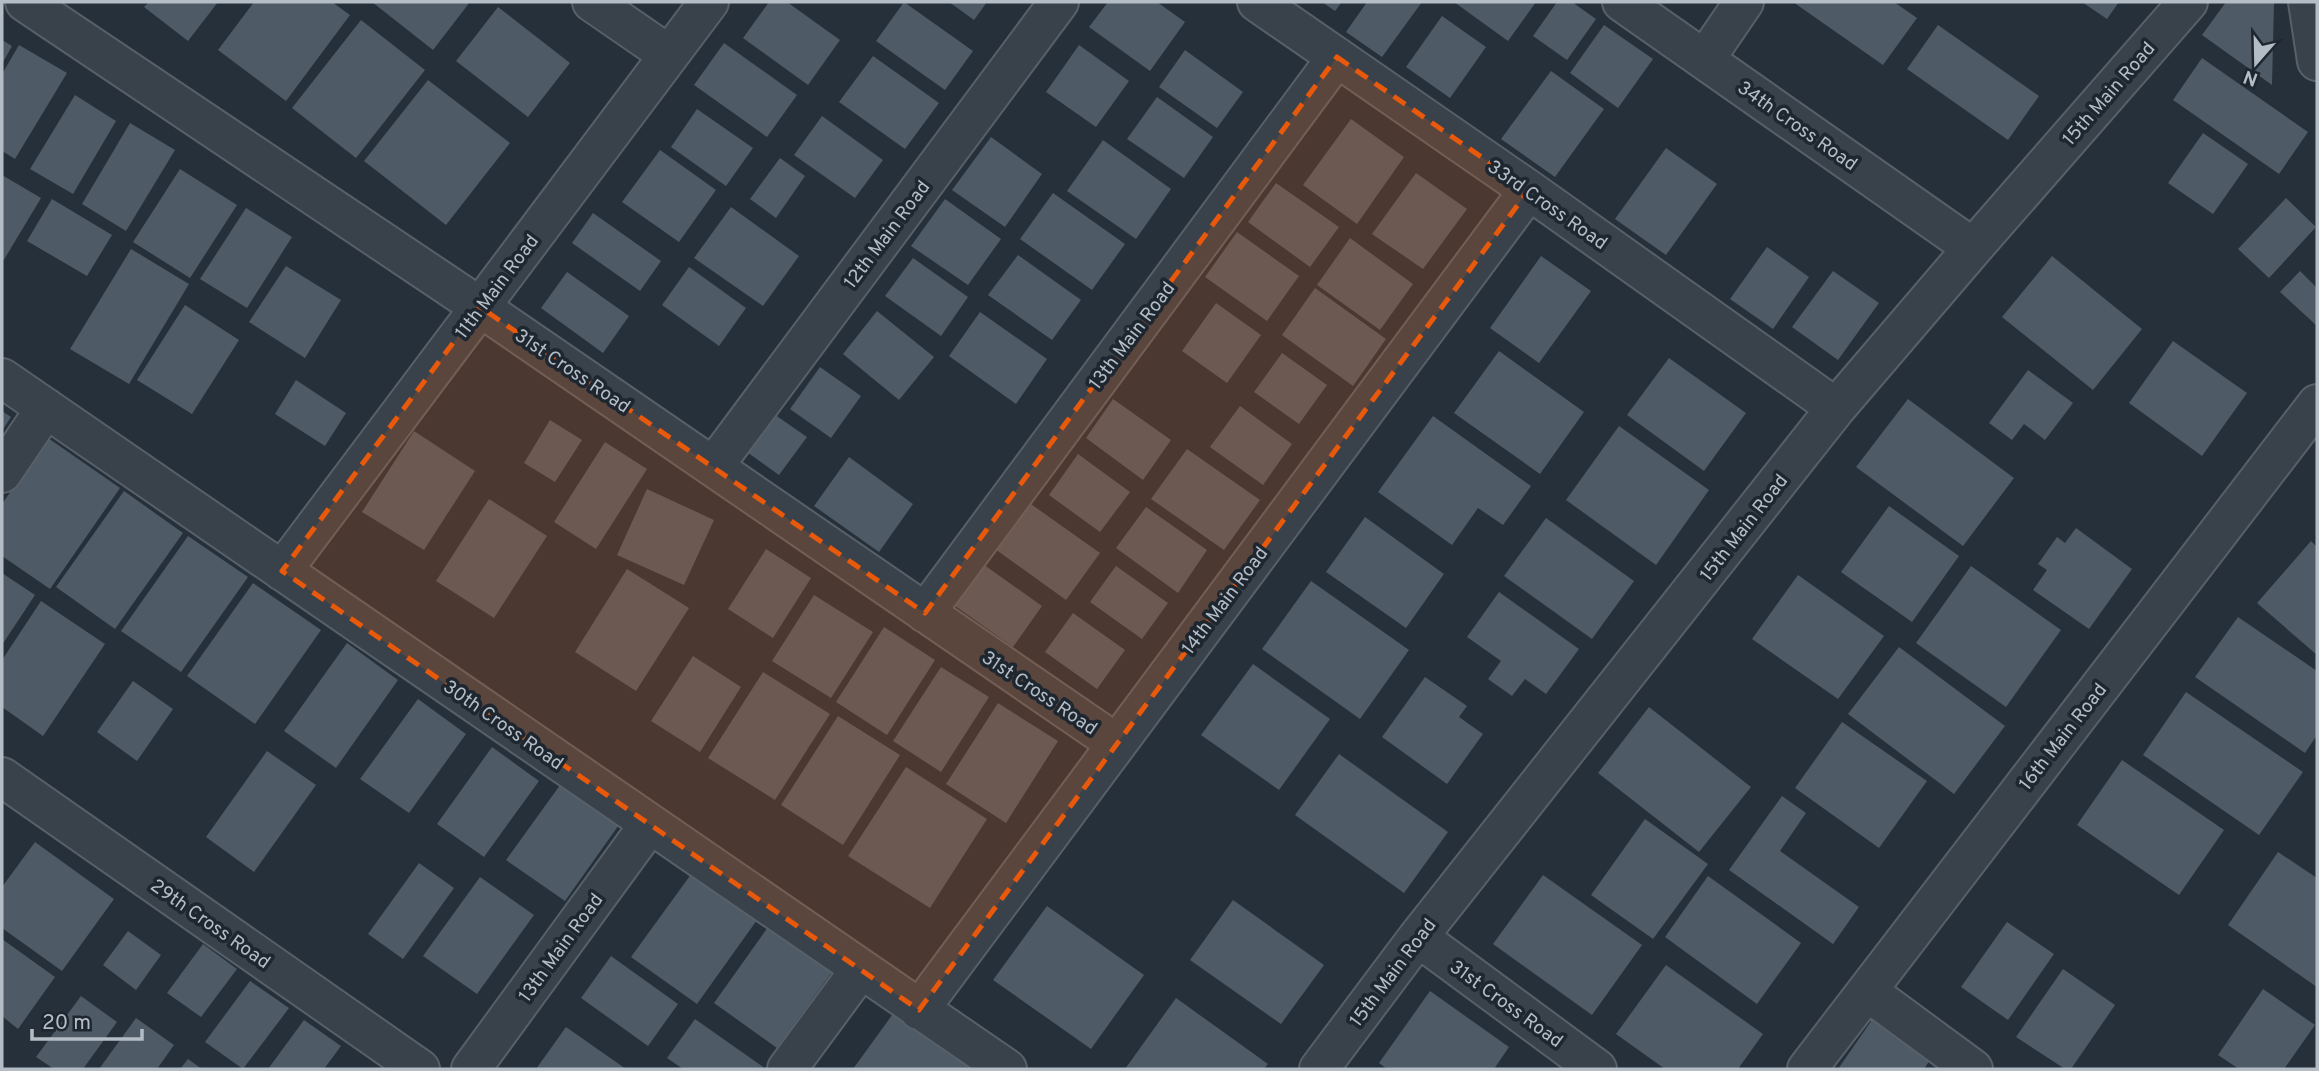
<svg xmlns="http://www.w3.org/2000/svg" width="2319" height="1071" viewBox="0 0 2319 1071" font-family="Overpass,sans-serif">
<rect width="100%" height="100%" fill="#25303a"/>
<path fill="#4e5a65" d="M149,2H218L188,41L144,7Z
M254,2H332L350,15L286,101L218,50Z
M372,2H470L433,50Z
M769,2H787L840,40L808,85L743,38Z
M904,2L973,51L945,90L876,41Z
M949,2H987L974,20Z
M1108,2H1157L1185,22L1150,71L1089,27Z
M1322,2H1342L1335,11Z
M1367,2H1422L1382,57L1346,32Z
M1454,2H1536L1508,41Z
M1557,2H1572L1596,19L1567,60L1533,36Z
M1793,2H1894L1917,18L1883,65Z
M2082,2H2119L2107,19Z
M2226,2H2274L2272,85L2202,35Z
M498,7L570,63L528,117L456,61Z
M1442,16L1486,47L1450,98L1406,67Z
M361,20L425,70L356,158L292,108Z
M1604,25L1653,59L1618,108L1570,73Z
M1938,25L2039,96L2008,140L1907,69Z
M2,40L12,46L2,64Z
M724,43L797,95L767,137L694,85Z
M19,45L67,73L15,159L2,151V74Z
M1079,45L1129,81L1096,127L1046,92Z
M1185,50L1243,92L1217,128L1159,87Z
M873,56L939,103L905,149L839,102Z
M2202,58L2308,132L2279,174L2173,100Z
M1551,71L1604,109L1555,177L1501,139Z
M428,80L510,143L446,225L364,161Z
M75,95L116,121L73,194L30,169Z
M1157,97L1213,137L1184,178L1127,139Z
M697,109L753,148L726,186L671,147Z
M822,116L883,160L855,198L794,155Z
M1351,119L1404,157L1357,224L1303,185Z
M130,123L175,150L126,231L82,204Z
M2203,133L2248,164L2213,214L2168,183Z
M991,137L1042,174L1005,227L952,190Z
M1103,140L1171,189L1136,239L1067,191Z
M1666,148L1717,184L1666,255L1615,219Z
M660,150L716,190L679,242L622,202Z
M780,158L805,176L776,218L750,199Z
M180,169L237,205L190,278L133,242Z
M1416,173L1467,209L1423,269L1372,234Z
M2,175L41,198L2,263Z
M1276,183L1339,227L1310,267L1248,222Z
M1053,193L1125,244L1092,290L1020,239Z
M2286,198L2316,227L2269,278L2238,249Z
M52,199L112,235L87,276L27,241Z
M945,199L1001,239L968,285L911,246Z
M731,207L799,256L763,306L694,258Z
M246,208L292,237L247,308L200,279Z
M593,213L661,261L640,291L572,243Z
M1237,232L1299,276L1267,321L1205,277Z
M1350,238L1413,284L1380,330L1317,285Z
M1767,247L1809,277L1773,329L1730,299Z
M131,249L189,284L129,384L70,349Z
M1018,255L1081,300L1052,340L988,295Z
M1541,256L1591,291L1539,363L1490,328Z
M2052,256L2142,329L2093,390L2002,317Z
M913,258L968,297L941,336L885,296Z
M286,266L341,300L305,358L249,322Z
M689,267L746,308L719,346L662,305Z
M1833,271L1879,303L1838,360L1792,327Z
M2300,271L2317,288V326L2280,292Z
M567,272L629,316L603,353L541,308Z
M1315,288L1386,339L1353,386L1282,335Z
M1216,303L1261,335L1227,383L1182,351Z
M185,305L239,340L192,414L137,380Z
M877,311L934,357L899,400L843,354Z
M980,312L1047,359L1016,404L949,356Z
M2173,341L2247,393L2202,456L2129,403Z
M1499,351L1584,412L1540,474L1454,413Z
M1282,353L1327,385L1299,424L1254,392Z
M1669,358L1746,413L1704,471L1627,415Z
M820,367L861,396L831,438L790,409Z
M2028,370L2073,403L2045,440L2024,424L2012,440L1989,423Z
M296,380L346,413L325,446L275,414Z
M1113,399L1171,440L1143,480L1086,438Z
M1908,399L2014,478L1963,546L1856,467Z
M1240,406L1292,444L1263,485L1210,447Z
M2,411L11,417L2,431Z
M771,412L807,437L779,475L744,450Z
M1433,416L1531,486L1503,525L1478,508L1452,545L1378,492Z
M550,420L582,440L555,482L524,463Z
M1619,426L1709,490L1656,565L1566,500Z
M414,431L475,471L424,550L362,512Z
M48,438L120,488L50,589L2,556V504Z
M605,442L647,469L596,549L554,522Z
M1187,449L1260,500L1224,550L1151,499Z
M1078,454L1130,492L1100,532L1049,495Z
M849,457L913,504L879,552L814,506Z
M647,489L714,520L684,585L617,555Z
M124,491L183,533L115,629L56,587Z
M489,499L547,536L494,618L436,581Z
M1028,502L1100,553L1066,600L995,549Z
M1889,506L1959,556L1912,622L1841,572Z
M1146,507L1207,550L1178,593L1116,548Z
M1365,517L1444,574L1406,628L1326,572Z
M1546,518L1634,581L1592,639L1504,576Z
M2076,528L2132,569L2089,629L2033,590L2047,570L2038,564L2057,537L2065,543Z
M188,536L248,577L181,672L121,631Z
M2311,541L2317,547V655L2257,603Z
M766,549L811,578L773,638L728,609Z
M980,562L1042,606L1013,647L951,603Z
M1116,566L1168,603L1142,639L1090,602Z
M1971,566L2061,630L2006,707L1916,643Z
M627,569L689,608L636,691L575,652Z
M2,573L35,595L2,645Z
M1798,575L1884,636L1838,699L1752,639Z
M1311,581L1409,650L1360,719L1262,649Z
M253,583L321,630L255,724L187,676Z
M1499,592L1579,649L1546,694L1525,679L1512,696L1488,679L1501,661L1467,637Z
M814,595L873,632L831,698L772,661Z
M41,601L105,644L43,736L2,707V660Z
M1073,613L1125,650L1097,689L1045,652Z
M2238,617L2317,671V735L2305,753L2195,677Z
M884,627L935,660L887,735L836,702Z
M347,643L398,680L336,768L284,731Z
M1899,647L2005,726L1954,794L1848,714Z
M693,656L741,687L700,752L651,721Z
M1253,664L1330,719L1279,790L1201,735Z
M941,667L989,697L941,772L893,741Z
M763,672L830,714L775,800L708,758Z
M1425,677L1467,706L1459,717L1483,734L1447,784L1382,737Z
M133,681L173,709L137,761L97,732Z
M2186,692L2303,772L2259,835L2143,755Z
M418,699L466,734L409,813L360,779Z
M998,703L1058,741L1006,823L946,784Z
M1649,707L1751,787L1699,852L1598,773Z
M838,716L900,755L843,845L781,805Z
M1842,722L1927,781L1879,848L1795,788Z
M492,747L539,781L484,857L437,824Z
M267,751L316,785L254,872L206,837Z
M1339,754L1448,832L1404,893L1295,815Z
M2122,760L2224,830L2179,895L2077,825Z
M906,767L987,819L930,908L848,856Z
M563,781L621,822L565,901L506,860Z
M1782,796L1806,813L1780,851L1859,907L1833,944L1729,870Z
M1645,819L1708,864L1653,939L1591,895Z
M35,842L114,899L62,971L2,928V887Z
M2278,852L2317,878V987L2228,925Z
M419,863L454,888L403,959L368,934Z
M692,873L757,920L697,1004L631,957Z
M1543,875L1642,945L1592,1015L1493,944Z
M1708,876L1801,943L1757,1004L1665,937Z
M480,877L534,915L477,994L423,956Z
M1233,900L1324,965L1281,1024L1190,960Z
M1047,906L1144,975L1091,1049L993,980Z
M773,920L837,965L777,1048L714,1003Z
M2007,922L2054,954L2008,1020L1961,987Z
M128,931L161,955L136,990L103,965Z
M2,939L55,977L18,1029L2,1016Z
M203,944L237,969L201,1017L167,993Z
M611,956L678,1004L648,1046L581,998Z
M1666,965L1763,1034L1738,1069H1665L1616,1034Z
M2063,969L2115,1005L2071,1069H2065L2016,1037Z
M250,981L289,1008L243,1069L205,1042Z
M2263,989L2315,1025L2284,1069H2239L2218,1055Z
M1430,991L1509,1047L1494,1069H1387L1379,1063Z
M81,996L117,1022L83,1069H54L36,1057Z
M1176,998L1268,1064L1264,1069H1125Z
M895,1011L970,1064L966,1069H853Z
M1874,1017L1932,1057L1924,1069H1838Z
M136,1018L174,1045L157,1069H99Z
M695,1019L766,1069H683L667,1058Z
M304,1020L341,1046L324,1069H268Z
M566,1027L626,1069H536Z
M188,1059L202,1069H180Z"/>
<g fill="none" stroke-linecap="round" stroke-linejoin="round">
<g stroke="#576069" stroke-width="42">
<path id="minor" d="M25,2L480,307L1117,744
M592,2L669,55
M1257,2L1529,190L1836,408
M1622,2L1973,248
M2308,2L2317,61
M1705,59L1744,2
M2,378L1007,1069
M713,467L1059,2
M2,473L46,408
M282,571L709,2
M925,613L1337,57
M2,777L420,1069
M1418,937L1597,1069
M1867,991L1973,1069
M919,1010L1529,190
M471,1069L649,825
M787,1069L860,970
M1319,1069L1418,937L1836,408L1973,248L2188,2
M1807,1069L2317,404"/>
</g>
<use href="#minor" stroke="#39424b" stroke-width="38"/>
</g>
<path fill="#e8590c" fill-opacity="0.2" stroke="#e8590c" stroke-width="5" stroke-dasharray="14 9" stroke-linejoin="round" d="M1337,57L1529,190L919,1010L282,571L480,307L925,613Z"/>
<g text-anchor="middle" stroke-width="7" stroke-linejoin="round" paint-order="stroke">
<g font-size="19" fill="#b4bdc6" stroke="#1e2730">
<text transform="translate(2108 93) rotate(-49)" y="7">15th Main Road</text>
<text transform="translate(1798 125) rotate(35)" y="7">34th Cross Road</text>
<text transform="translate(1548 204) rotate(35)" y="7">33rd Cross Road</text>
<text transform="translate(886 234) rotate(-53)" y="7">12th Main Road</text>
<text transform="translate(496 286) rotate(-53)" y="7">11th Main Road</text>
<text transform="translate(1131 335) rotate(-53)" y="7">13th Main Road</text>
<text transform="translate(573 370) rotate(34)" y="7">31st Cross Road</text>
<text transform="translate(1743 527) rotate(-52)" y="7">15th Main Road</text>
<text transform="translate(1224 600) rotate(-53)" y="7">14th Main Road</text>
<text transform="translate(1040 692) rotate(34)" y="7">31st Cross Road</text>
<text transform="translate(504 724) rotate(35)" y="7">30th Cross Road</text>
<text transform="translate(2062 736) rotate(-52)" y="7">16th Main Road</text>
<text transform="translate(211 923) rotate(35)" y="7">29th Cross Road</text>
<text transform="translate(560 947) rotate(-54)" y="7">13th Main Road</text>
<text transform="translate(1392 972) rotate(-53)" y="7">15th Main Road</text>
<text transform="translate(1507 1003) rotate(36)" y="7">31st Cross Road</text>
</g>
</g>
<rect width="2319" height="1071" fill="none" stroke="#b4bdc6" stroke-width="7"/>
<g transform="translate(2256 63) rotate(200)" stroke="#1e2730" stroke-width="5" paint-order="stroke">
<path d="M0-5L12 26L0 18L-12 26Z" fill="#b4bdc6"/>
<text y="-10" font-size="19" font-weight="bold" text-anchor="middle" fill="#b4bdc6">N</text>
</g>
<path d="M32 1029v10h110v-10" fill="none" stroke="#b4bdc6" stroke-width="3.5"/>
<text x="42" y="1029" font-size="21" fill="#b4bdc6" stroke="#1e2730" stroke-width="5" paint-order="stroke">20 m</text>
</svg>
